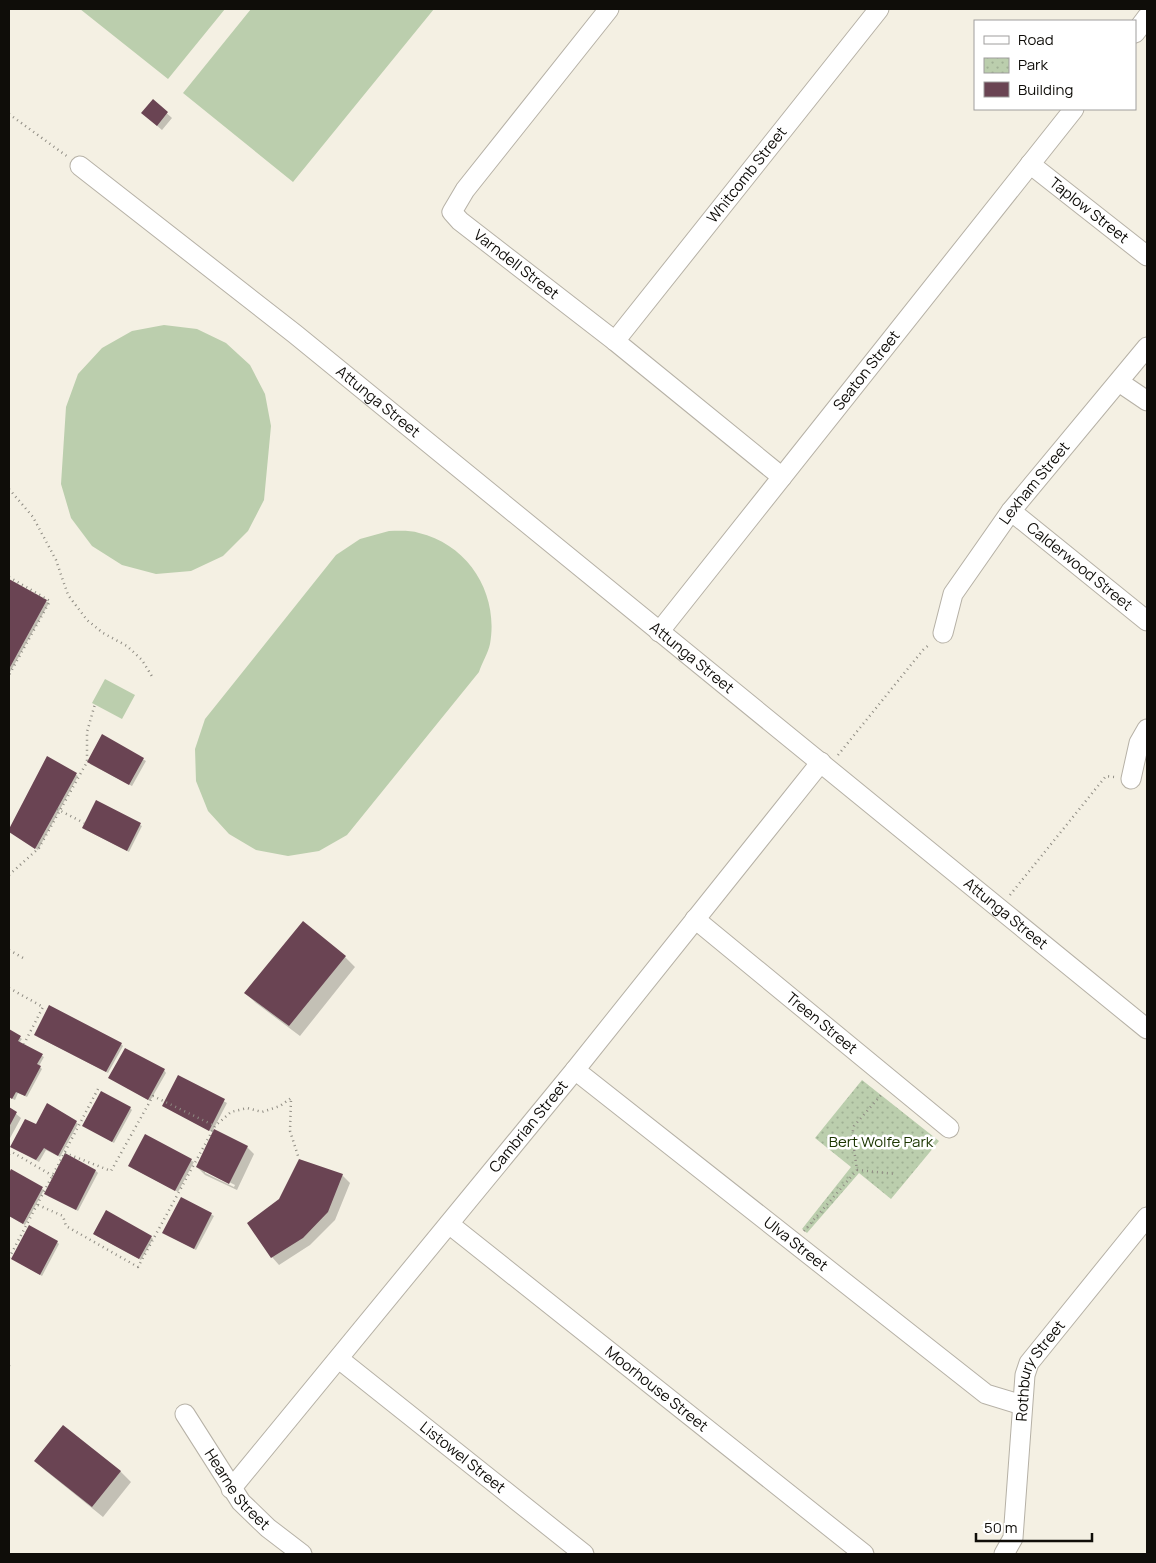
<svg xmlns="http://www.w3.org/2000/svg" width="1156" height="1563" viewBox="0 0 1156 1563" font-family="Manrope,sans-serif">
<defs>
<pattern id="park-dots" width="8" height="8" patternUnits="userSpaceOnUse" patternTransform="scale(1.25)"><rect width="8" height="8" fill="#bbcead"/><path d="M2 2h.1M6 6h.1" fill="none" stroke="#a0b094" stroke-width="1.8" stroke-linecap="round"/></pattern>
</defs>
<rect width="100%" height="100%" fill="#f4f0e3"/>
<path fill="#bbcead" d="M80,9H225L168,79Z
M251,9H434L293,182L183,93Z
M164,325L197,329L226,343L250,365L265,394L271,426L264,500L248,531L223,556L191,571L156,574L122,565L92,546L71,518L61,484L66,407L78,374L102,348L132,331Z
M389,531C398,531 410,530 419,533C469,545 499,594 490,644C488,653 482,663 479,672L347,835L319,851L288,856L256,850L229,834L208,811L196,781L195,749L205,719L336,555L360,539Z
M105,679L135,695L122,719L92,703Z"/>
<path fill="url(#park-dots)" d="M862,1080L939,1141L891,1199L859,1173L807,1233L802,1229L851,1167L815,1138Z"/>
<path fill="#0003" fill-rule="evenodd" d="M153,101L172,118L162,130L142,113Z
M9,581L49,603L9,674Z
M102,736L146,761L132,786L90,764Z
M47,758L78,776L38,850L9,831Z
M97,802L142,826L129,852L86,830Z
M345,957L355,967L300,1036L256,1003L245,993Z
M9,1030L22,1039L19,1043L44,1057L39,1066L42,1069L27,1097L18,1093L15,1100L9,1097Z
M38,1037L121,1044L123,1046L108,1073Z
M164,1070L166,1073L150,1101L110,1078Z
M178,1077L227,1103L212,1132L163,1106Z
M9,1108L21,1118L9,1140Z
M130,1108L132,1110L114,1143L84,1126Z
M76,1122L78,1124L60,1157L46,1150L39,1162L14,1148L36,1126Z
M146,1136L194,1162L178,1192L132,1168Z
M247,1147L254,1154L237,1190L205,1175L197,1167ZM205,1170L235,1185L234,1187L205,1173Z
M11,1171L44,1190L25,1225L9,1216V1176Z
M96,1171L98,1173L78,1211L48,1196Z
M342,1175L350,1183L335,1220L310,1245L279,1265L272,1257Z
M181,1199L214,1216L196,1250L164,1233Z
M97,1236L151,1237L153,1239L141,1260Z
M57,1242L59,1244L42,1276L13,1259Z
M64,1427L121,1472L131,1482L103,1517L46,1471L36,1461Z"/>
<path fill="#6a4453" d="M153,99L168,112L157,126L141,113Z
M9,579L47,600L9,669Z
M102,734L144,758L129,785L87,762Z
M47,756L77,773L35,849L9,832V829Z
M96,800L141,823L127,851L82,828Z
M303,921L346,956L289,1026L244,993Z
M49,1005L122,1043L106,1072L34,1035Z
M9,1029L21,1036L18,1041L43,1054L37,1064L41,1066L25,1096L16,1092L12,1099L9,1097Z
M125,1048L165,1069L148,1100L108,1078Z
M178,1075L225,1099L209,1131L162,1106Z
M101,1091L131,1107L112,1142L82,1126Z
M47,1103L77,1121L58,1156L44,1148L36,1160L10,1147L25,1119L36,1124Z
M9,1107L17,1112L9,1127Z
M214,1129L248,1146L229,1184L196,1167Z
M145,1134L192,1159L175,1191L128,1166Z
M65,1153L96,1170L76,1210L44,1194Z
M299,1159L343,1174L328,1212L303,1238L271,1258L247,1223L279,1199Z
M11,1169L43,1187L23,1224L9,1216V1173Z
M181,1197L212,1213L194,1249L162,1233Z
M106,1210L152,1236L139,1259L93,1234Z
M29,1225L58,1241L40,1275L11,1259Z
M63,1425L121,1471L92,1507L34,1461Z"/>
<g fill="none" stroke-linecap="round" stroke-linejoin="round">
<g stroke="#b6b1a6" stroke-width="21">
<g id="minor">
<path id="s1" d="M609,9L465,190L452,212L460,221L615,341L782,477"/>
<path d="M1135,33L1147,17"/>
<path id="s2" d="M1030,164L1147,256"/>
<path id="s3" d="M80,166L295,334L1147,1029"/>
<path id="s4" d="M615,341L879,9"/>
<path d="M1119,382L1147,401"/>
<path id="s5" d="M1011,511L1147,621"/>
<path id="s6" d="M659,632L1074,109"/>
<path id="s7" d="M943,633L953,594L1011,511L1147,347"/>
<path d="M1131,779L1139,743L1147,729"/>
<path id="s8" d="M695,919L949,1128"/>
<path id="s9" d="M575,1070L986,1394L1022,1405"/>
<path id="s10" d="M449,1224L864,1554"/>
<path id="s11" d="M339,1359L584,1554"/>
<path id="s12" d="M185,1414L241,1502L268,1528L302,1554"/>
<path id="s13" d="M231,1489L575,1070L821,762"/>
<path id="s14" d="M1004,1554L1013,1538L1025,1375L1029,1363L1147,1217"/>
</g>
</g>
<path stroke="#8f8c83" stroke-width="2.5" stroke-dasharray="1 4" stroke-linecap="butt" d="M9,114L68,157
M9,489L33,517L56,560L68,595L87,620L103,633L127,646L142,660L153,678
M9,577L50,601L9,675
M838,755L923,650L930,644
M57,809L84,823
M9,875L39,848L87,762V732L95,704
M1010,895L1106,776L1114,777
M9,950L25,959
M9,988L43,1007L24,1044
M65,1153L111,1171L153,1096L215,1126
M9,1154L12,1152L53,1176
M857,1170L896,1174
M38,1205L63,1216L66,1226L138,1267L215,1126L231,1112L247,1108L262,1112L280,1106L291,1098L290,1131L299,1159
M804,1231L857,1170L852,1135L854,1126L881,1095
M9,1258L98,1089
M9,1366L12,1369"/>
<use href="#minor" stroke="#fff" stroke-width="19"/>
</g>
<g text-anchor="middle" stroke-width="5" stroke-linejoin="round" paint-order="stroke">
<g font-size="15" fill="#0f0d09" stroke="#fff">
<text dy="5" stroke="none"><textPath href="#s4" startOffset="212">Whitcomb Street</textPath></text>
<text dy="5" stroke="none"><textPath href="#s2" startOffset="75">Taplow Street</textPath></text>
<text dy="5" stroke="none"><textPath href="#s1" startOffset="340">Varndell Street</textPath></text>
<text dy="5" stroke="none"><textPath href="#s6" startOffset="334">Seaton Street</textPath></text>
<text dy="5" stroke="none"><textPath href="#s3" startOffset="380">Attunga Street</textPath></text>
<text dy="5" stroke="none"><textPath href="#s7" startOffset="178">Lexham Street</textPath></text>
<text dy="5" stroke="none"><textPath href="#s5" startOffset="88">Calderwood Street</textPath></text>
<text dy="5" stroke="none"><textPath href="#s3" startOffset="785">Attunga Street</textPath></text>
<text dy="5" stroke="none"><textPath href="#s3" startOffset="1190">Attunga Street</textPath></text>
<text dy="5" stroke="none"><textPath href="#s8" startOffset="164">Treen Street</textPath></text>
<text dy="5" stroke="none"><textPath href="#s13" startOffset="469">Cambrian Street</textPath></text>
<text dy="5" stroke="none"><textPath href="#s9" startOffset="281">Ulva Street</textPath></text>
<text dy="5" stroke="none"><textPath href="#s14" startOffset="191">Rothbury Street</textPath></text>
<text dy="5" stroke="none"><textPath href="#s10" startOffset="265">Moorhouse Street</textPath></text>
<text dy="5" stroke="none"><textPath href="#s11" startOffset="158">Listowel Street</textPath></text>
<text dy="5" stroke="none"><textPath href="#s12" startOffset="92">Hearne Street</textPath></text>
</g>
<g font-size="15" fill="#1b3500" stroke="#fff">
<text x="881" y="1147">Bert Wolfe Park</text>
</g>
</g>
<rect width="1156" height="1563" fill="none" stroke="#0f0d09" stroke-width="20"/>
<rect x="974" y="20" width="162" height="90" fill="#ffffff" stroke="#9f9e9d"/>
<rect x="984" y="36" width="25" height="8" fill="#ffffff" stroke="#9f9e9d"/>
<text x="1018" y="45" font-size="15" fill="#0f0d09">Road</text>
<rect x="984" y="58" width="25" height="15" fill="url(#park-dots)" stroke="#9f9e9d"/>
<text x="1018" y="70" font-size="15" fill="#0f0d09">Park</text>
<rect x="984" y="82" width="25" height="15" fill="#6a4453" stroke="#9f9e9d"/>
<text x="1018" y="95" font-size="15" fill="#0f0d09">Building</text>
<path d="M976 1533v8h116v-8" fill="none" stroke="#0f0d09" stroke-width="2.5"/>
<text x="984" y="1533" font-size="15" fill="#0f0d09" stroke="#ffffff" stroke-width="4" paint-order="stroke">50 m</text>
</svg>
